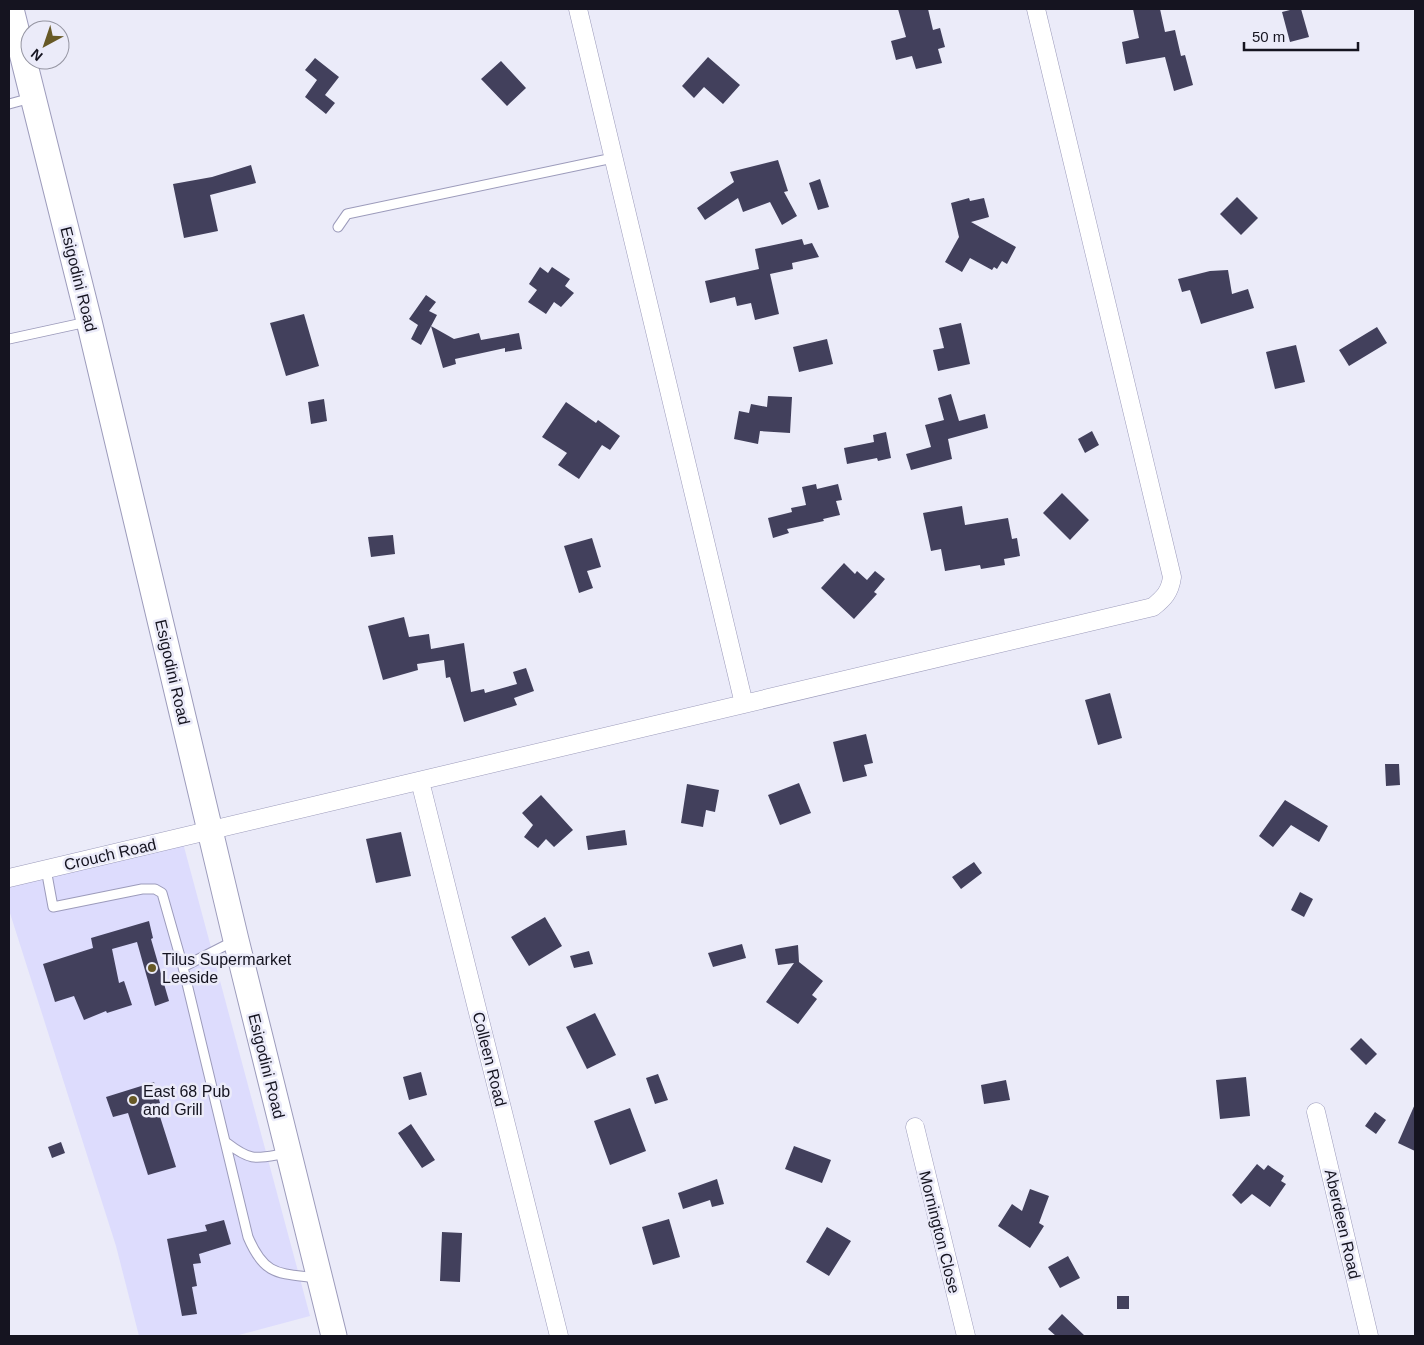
<svg xmlns="http://www.w3.org/2000/svg" width="1424" height="1345" viewBox="0 0 1424 1345" font-family="Helvetica,sans-serif">
<rect width="100%" height="100%" fill="#ebebf9"/>
<path fill="#dddcfd" d="M183,843L310,1316L235,1336H139L116,1246L9,910V883Z"/>
<path fill="#42405c" d="M898,9H928L933,30L940,28L945,47L938,49L942,63L916,69L912,56L896,60L891,41L906,37Z
M1133,9H1160L1165,32L1175,30L1181,56L1185,55L1193,85L1174,91L1165,57L1126,64L1122,42L1139,38Z
M1294,9H1301L1309,37L1290,42L1282,12Z
M708,57L740,85L723,104L704,87L694,98L682,86Z
M315,58L339,77L325,95L335,103L326,114L305,97L317,80L305,70Z
M501,61L526,88L507,106L481,79Z
M778,160L788,191L784,192L797,216L782,225L770,202L743,212L738,198L705,220L697,208L734,182L730,172Z
M251,165L256,183L210,195L218,231L184,238L173,184L212,177Z
M820,179L829,207L818,210L809,183Z
M1237,197L1258,218L1241,235L1220,214Z
M969,198L970,201L984,198L989,217L971,222L1016,247L1007,264L1002,261L997,269L994,267L992,270L970,258L962,272L945,262L959,237L951,203Z
M802,239L804,245L812,243L819,257L792,263L793,269L770,274L779,314L755,320L751,303L737,306L735,297L710,303L705,281L759,269L755,249Z
M540,267L548,273L552,267L570,279L565,286L574,293L561,307L554,302L546,314L528,302L537,290L529,284Z
M1228,270L1232,294L1248,289L1254,308L1201,324L1190,290L1182,292L1178,279L1210,271Z
M426,295L436,302L429,311L437,315L421,345L411,339L418,325L409,319Z
M304,314L319,366L286,376L270,323Z
M961,323L970,364L938,371L933,350L944,348L939,328Z
M431,326L454,339L479,333L481,340L519,333L522,349L505,352V348L455,359L456,364L443,368Z
M1377,327L1387,343L1349,366L1339,350Z
M827,339L833,364L799,372L793,347Z
M1296,345L1305,382L1275,389L1266,352Z
M951,394L959,421L985,414L988,428L948,439L952,459L911,470L906,454L931,447L925,425L944,420L938,398Z
M768,396L792,397L790,433L760,431L758,444L734,439L739,411L749,413L751,404L767,407Z
M324,399L327,421L311,424L308,402Z
M566,402L596,423L598,420L620,436L610,450L602,445L579,479L558,465L567,453L542,437Z
M1092,431L1099,445L1085,453L1078,439Z
M886,432L891,458L878,461L877,458L847,464L844,448L874,442L873,435Z
M816,484L817,489L838,484L842,500L836,501L840,515L823,519L824,521L787,529L789,533L773,538L768,518L792,512L791,508L806,505L802,487Z
M1062,493L1089,520L1070,540L1043,513Z
M962,506L965,525L1008,518L1012,539L1017,538L1020,556L1004,559L1005,565L981,569L980,565L945,571L941,549L931,551L923,513Z
M393,535L395,554L371,557L368,537Z
M592,538L601,567L587,571L593,588L579,593L564,546Z
M844,563L855,574L857,571L867,580L875,571L885,579L874,592L877,594L854,619L821,588Z
M404,617L409,637L429,634L431,649L464,643L471,692L484,689L485,693L517,684L513,672L526,668L534,691L514,698L517,705L464,722L450,677L446,678L444,660L417,664L418,670L383,680L368,626Z
M1110,693L1122,738L1098,745L1085,700Z
M866,734L873,763L864,765L867,776L843,782L833,742Z
M1385,764H1399L1400,785L1386,786Z
M799,783L811,813L780,825L768,795Z
M687,784L719,790L715,812L706,810L703,827L681,823Z
M541,795L573,830L554,847L546,839L538,848L524,837L533,825L522,813Z
M1285,800L1328,826L1319,842L1291,825L1273,847L1259,836Z
M625,830L627,845L588,850L586,836Z
M401,832L411,876L376,883L366,839Z
M974,862L982,873L961,889L952,877Z
M1300,892L1313,899L1304,917L1291,910Z
M545,917L562,946L529,966L511,937Z
M149,921L153,938L151,939L169,1001L155,1006L137,942L112,949L119,983L124,981L132,1005L107,1013L106,1011L84,1020L74,996L55,1002L43,964L93,948L91,938Z
M742,944L746,958L713,967L708,953Z
M798,945L799,962L823,981L812,995L817,999L798,1024L766,1002L794,963L778,965L775,949Z
M589,951L593,964L574,968L570,956Z
M595,1013L616,1055L587,1069L566,1027Z
M1361,1038L1377,1054L1366,1065L1350,1049Z
M421,1072L427,1095L409,1100L403,1077Z
M658,1074L668,1100L655,1104L646,1078Z
M1246,1077L1250,1116L1220,1119L1216,1080Z
M1006,1080L1010,1100L984,1104L981,1085Z
M154,1082L160,1103L156,1104L176,1167L148,1175L128,1113L113,1117L106,1097Z
M1415,1104V1151L1398,1143Z
M630,1108L646,1151L610,1165L594,1121Z
M1375,1112L1386,1120L1376,1134L1365,1126Z
M411,1124L435,1160L422,1168L398,1133Z
M61,1142L65,1153L52,1158L48,1147Z
M794,1146L831,1160L822,1183L785,1169Z
M1257,1164L1264,1170L1268,1165L1284,1176L1281,1181L1286,1184L1270,1207L1252,1194L1241,1204L1232,1195Z
M717,1179L724,1204L712,1207L710,1200L683,1209L678,1193Z
M1030,1189L1049,1196L1039,1223L1044,1226L1030,1248L998,1226L1012,1204L1022,1211Z
M669,1219L680,1257L653,1265L642,1227Z
M224,1220L231,1244L199,1254L201,1263L193,1264L197,1286L192,1287L197,1314L182,1316L167,1239L207,1231L205,1225Z
M827,1227L851,1241L829,1276L806,1262Z
M442,1232L462,1233L460,1282L440,1281Z
M1068,1256L1080,1278L1060,1288L1048,1267Z
M1117,1296H1129V1309H1117Z
M1062,1314L1085,1336H1056L1048,1329Z"/>
<g fill="none" stroke-linecap="round" stroke-linejoin="round">
<g stroke="#9c9bbb" stroke-width="11">
<path id="lane" d="M9,104L31,98
M338,227L347,214L613,158
M9,339L87,322
M46,869L53,907L142,889H155L162,893L183,967
M234,941L183,967L248,1237C265,1277 279,1273 318,1278
M227,1143C253,1163 257,1158 288,1153"/>
</g>
<g stroke="#9c9bbb" stroke-width="19">
<path id="street" d="M578,9L744,704
M420,781L559,1336
M9,878L1153,607C1164,598 1170,592 1172,577L1036,9
M1316,1112L1369,1336
M915,1127L966,1336"/>
</g>
<g stroke="#9c9bbb" stroke-width="27">
<path id="secondary" d="M11,9L89,321L236,940L334,1336"/>
</g>
<use href="#lane" stroke="#fff" stroke-width="9"/>
<use href="#street" stroke="#fff" stroke-width="18"/>
<use href="#secondary" stroke="#fff" stroke-width="25"/>
</g>
<g fill="#675926" stroke="#ebebf9" stroke-width="2">
<circle cx="152" cy="968" r="5"/>
<circle cx="133" cy="1100" r="5"/>
</g>
<g text-anchor="middle" stroke-width="5" stroke-linejoin="round" paint-order="stroke">
<g font-size="16" fill="#151420" stroke="#ebebf9">
<text transform="translate(79 279) rotate(76)" y="6">Esigodini Road</text>
<text transform="translate(173 672) rotate(77)" y="6">Esigodini Road</text>
<text transform="translate(110 854) rotate(-13)" y="6">Crouch Road</text>
<text transform="translate(490 1059) rotate(76)" y="6">Colleen Road</text>
<text transform="translate(267 1066) rotate(76)" y="6">Esigodini Road</text>
<text transform="translate(1343 1224) rotate(77)" y="6">Aberdeen Road</text>
<text transform="translate(940 1232) rotate(76)" y="6">Mornington Close</text>
</g>
<g font-size="16" fill="#151420" stroke="#ebebf9" text-anchor="start">
<text x="162" y="965">Tilus Supermarket<tspan x="162" dy="18">Leeside</tspan></text>
<text x="143" y="1097">East 68 Pub<tspan x="143" dy="18">and Grill</tspan></text>
</g>
</g>
<rect width="1424" height="1345" fill="none" stroke="#151420" stroke-width="20"/>
<g transform="translate(45 45) rotate(220)"><circle r="24" fill="#ebebf9" stroke="#9595a2"/>
<path d="M0-4L9 19L0 12L-9 19Z" fill="#675926"/>
<text y="-8" font-size="14" font-weight="bold" text-anchor="middle" fill="#151420">N</text>
</g>
<path d="M1244 42v8h114v-8" fill="none" stroke="#151420" stroke-width="2.5"/>
<text x="1252" y="42" font-size="15" fill="#151420" stroke="#ebebf9" stroke-width="4" paint-order="stroke">50 m</text>
</svg>
